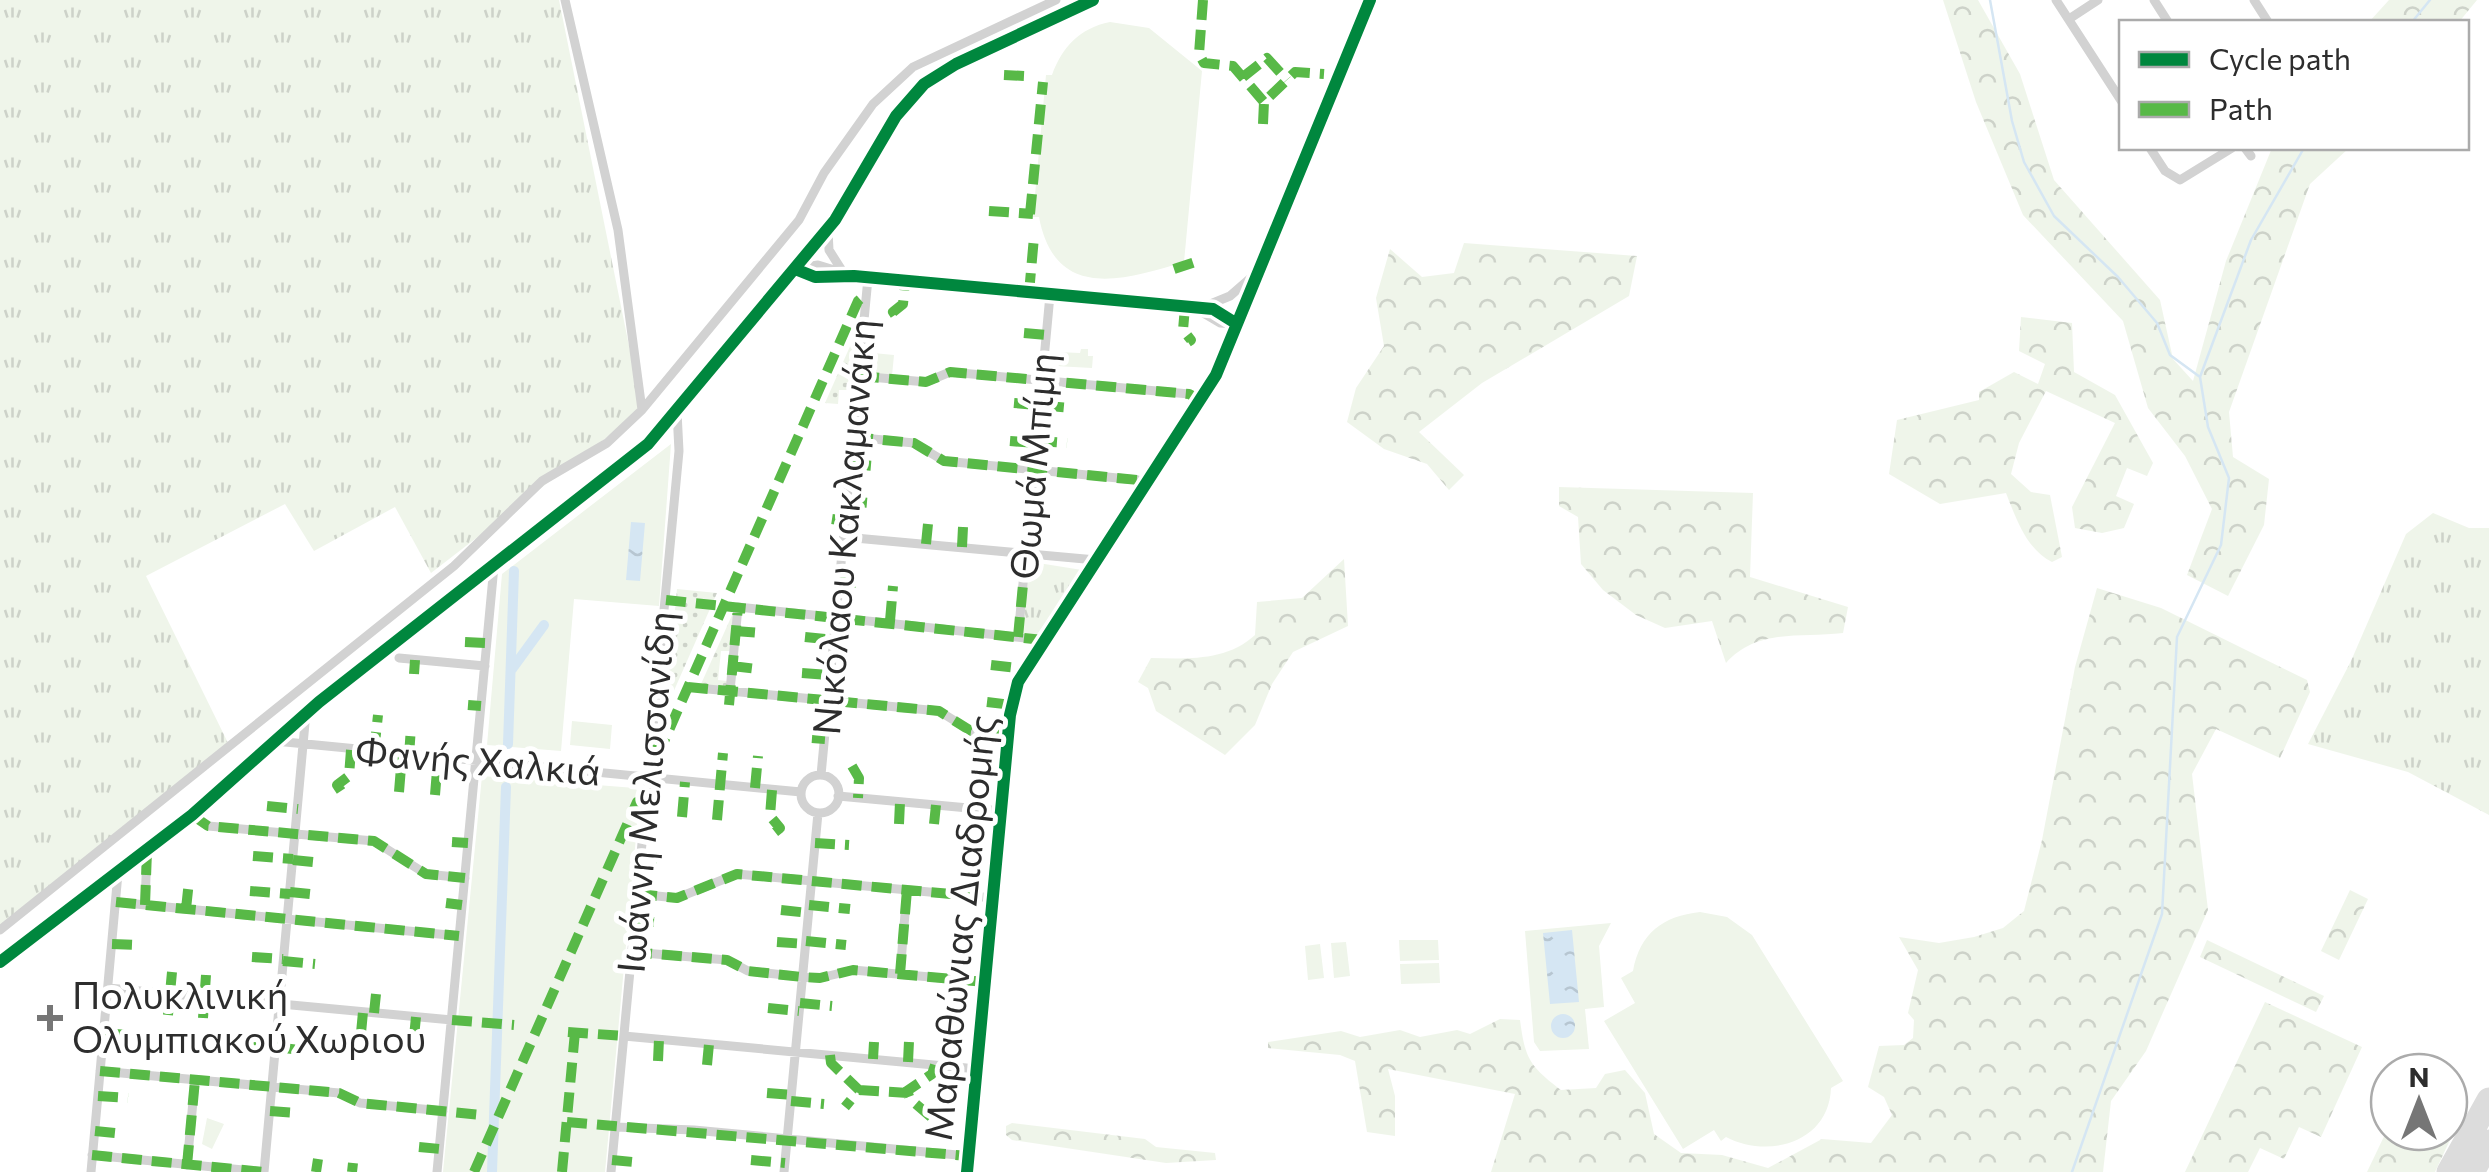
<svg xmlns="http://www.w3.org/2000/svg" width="2489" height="1172" viewBox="0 0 2489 1172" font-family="Commissioner,sans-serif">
<defs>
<pattern id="grass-tufts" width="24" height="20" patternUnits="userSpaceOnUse" patternTransform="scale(2.5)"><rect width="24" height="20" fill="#eff5ea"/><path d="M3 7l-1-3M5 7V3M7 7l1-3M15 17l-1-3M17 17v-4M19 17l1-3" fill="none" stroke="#cdd2c9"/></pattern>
<pattern id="forest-crowns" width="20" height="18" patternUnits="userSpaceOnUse" patternTransform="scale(2.5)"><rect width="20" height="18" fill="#eff5ea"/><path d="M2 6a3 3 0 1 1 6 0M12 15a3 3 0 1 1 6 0" fill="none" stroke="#cdd2c9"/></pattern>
<pattern id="garden-dots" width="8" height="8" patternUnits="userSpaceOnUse" patternTransform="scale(2.5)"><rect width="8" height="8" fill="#eff5ea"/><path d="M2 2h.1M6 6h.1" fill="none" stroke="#cdd2c9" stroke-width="1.8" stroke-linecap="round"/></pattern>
<pattern id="water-ripples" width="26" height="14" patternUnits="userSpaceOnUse" patternTransform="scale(2.5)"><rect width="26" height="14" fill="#d5e6f3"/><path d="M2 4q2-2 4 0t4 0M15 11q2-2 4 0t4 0" fill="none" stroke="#b7c6d1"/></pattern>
</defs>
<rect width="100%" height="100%" fill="#fff"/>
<path fill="url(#grass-tufts)" d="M0,0H559L642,410L431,573L395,507L314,551L285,504L146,576L229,745L0,929Z
M2433,513L2469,528H2489V815L2408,772L2308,744L2351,661L2406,534Z
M1032,562L1082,570L1036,636L1023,633L1027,566Z"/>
<path fill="url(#forest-crowns)" d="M1943,0H1978L2020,74L2054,180L2160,300L2173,359L2193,381L2226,261L2272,148H2349L2310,184L2229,412L2233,457L2269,479L2264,525L2228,596L2187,575L2212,509L2185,456L2148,408L2123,321L2023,215L1976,102Z
M2389,0H2477L2459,22H2369Z
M1464,243L1637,256L1629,296L1482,383L1419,432L1464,475L1449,490L1427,464L1384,449L1347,422L1356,388L1384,346L1376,298L1390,249L1422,277L1454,273Z
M2021,317L2072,323L2074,372L2115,395L2153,463L2147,476L2127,468L2116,496L2134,504L2124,528L2102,533L2075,528L2072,507L2115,423L2046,391L2019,443L2011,474L2031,492L2050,495L2062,557L2052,562C2026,549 2016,518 2006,493L1940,504L1889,474L1897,420L1979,400V392L2014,372L2038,384L2045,364L2019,351Z
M1559,487L1753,493L1750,577L1848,607L1843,633C1801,638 1757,628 1726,663L1712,621L1665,628L1636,615L1603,590L1581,564L1578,517L1559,506Z
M1344,559L1348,626L1293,652L1272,684L1255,725L1225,755L1156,711L1148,688L1138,682L1151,658C1188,659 1227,661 1255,635L1257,602L1302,598Z
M2097,588L2161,608L2307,680L2310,692L2280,758L2216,729L2192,774L2208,910L2146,1051L2111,1101L2103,1172H1491L1515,1094L1388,1069L1395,1096V1136L1367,1132L1355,1061L1340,1055L1268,1048V1042L1341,1031L1360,1037L1400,1030L1420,1037L1457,1030L1470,1034L1500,1019L1520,1020C1525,1058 1529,1066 1561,1090L1596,1088L1605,1074L1625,1070L1645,1093L1654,1134L1681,1153L1722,1155L1768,1168L1822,1139L1871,1143L1892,1115L1884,1097L1868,1087L1879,1046L1904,1045L1913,1038L1914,1020L1908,1013L1918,970L1899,937L1939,943L1974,937L2003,928L2024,911L2042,840L2075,667Z
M2350,890L2368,899L2339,960L2321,951Z
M2207,940L2324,996L2316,1012L2200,957Z
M2265,1002L2362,1047L2321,1137L2299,1127L2284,1159L2260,1148L2248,1172H2185Z
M2449,1102L2464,1110L2435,1172H2367L2389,1126V1132H2449Z
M1012,1123L1145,1139L1156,1147L1215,1153L1216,1160L1166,1163L1012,1140L1006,1135V1126Z"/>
<path fill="#eff5ea" d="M1110,22L1149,28L1202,71L1184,262C1124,280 1055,302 1039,217H1033L1046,75H1052C1062,47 1080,28 1110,22Z
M1081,349H1088V356H1093L1092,368L1055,366L1057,352L1080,353Z
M873,353L894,355L892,376L871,374Z
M671,444L659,606L574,599L561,751L487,745L502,574Z
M572,721L612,725L610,749L570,745Z
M482,776L635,788L640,794L605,1172H443Z
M1700,912L1727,917L1752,935L1843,1081L1831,1088C1829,1143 1768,1159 1726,1137L1721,1141L1714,1130L1683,1149L1604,1021L1635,1003L1621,978L1633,971C1640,933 1663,916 1700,912Z
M1611,923L1599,946L1604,1007L1585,1009L1589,1049L1540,1051L1534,1042L1525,931Z
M1399,940H1438L1439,960L1400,961Z
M1346,942L1350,976L1334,978L1331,943Z
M1320,944L1324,978L1308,980L1305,946Z
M1439,963L1440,983L1401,984L1400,964Z
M207,1118L224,1124L212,1149L202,1144Z"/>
<path fill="url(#garden-dots)" d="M855,335L850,390H839L838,404L825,403Z
M677,589L717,593L665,711Z
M733,613L730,651H721L718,680L727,681V687L701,684Z"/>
<path fill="url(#water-ripples)" d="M631,522L645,523L640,581L626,580Z
M1572,930L1579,1002L1550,1004L1543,933Z
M1551 1026a12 12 0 1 1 24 0a12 12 0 1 1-24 0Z"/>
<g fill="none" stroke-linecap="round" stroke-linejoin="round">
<path stroke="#d5e6f3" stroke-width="2.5" d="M1990,0L2012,121L2024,162L2054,216L2118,277L2157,323L2170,355L2200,377
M2412,22L2430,0
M2072,1172L2162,914L2177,637L2221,545L2229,478L2208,427L2200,377L2251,240L2304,148"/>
<path stroke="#d5e6f3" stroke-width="10" d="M512,669L544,625
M508,744L514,571
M492,1172L506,787"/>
<path stroke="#dcdcdc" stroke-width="25" d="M2449,1172L2489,1100
M2472,1172L2489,1142"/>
<path stroke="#d2d2d2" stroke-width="9" d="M565,0L618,230L642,410
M2056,0L2122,102
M2154,0L2168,22
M2254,0L2268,22
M2069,19L2098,0
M2150,148L2165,171L2180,180L2232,148
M2245,148L2251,156
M828,231L829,250L841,269
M799,268L818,265L854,276
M795,269L815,277L854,276L1213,309L1237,324
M1208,305L1230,296L1253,276
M1198,310L1220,323L1237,324
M859,376L926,382L950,372L1189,394L1202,401
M853,437L914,443L944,461L1138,480L1146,488
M844,537L1096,560
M1018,637L1050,295
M399,658L485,666
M708,689L939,711L971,731L1009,736
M730,691L738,607L1043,640
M275,741L801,792
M821,775L868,278
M801 794a19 19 0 1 1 38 0a19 19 0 1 1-38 0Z
M838,796L1001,811
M192,815L208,826L374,841L426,874L465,878
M637,894L677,898L737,874L993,898
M116,902L459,936
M145,905L147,851
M0,930L454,566L542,481L607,443L642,410L799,220L824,173L873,104L913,67L1056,0
M632,952L727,960L748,971L802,977L820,978L853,970L985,982
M0,962L192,815L319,702L648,444L835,220L896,116L924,84L956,64L1093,0
M900,974L907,890
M108,988L452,1020
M624,1036L977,1069
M100,1071L339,1093L360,1103L443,1111
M615,1127L694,1130L968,1156
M92,1155L264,1172L306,712
M187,1165L195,1080
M91,1172L118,873
M437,1172L494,566
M611,1172L679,451L677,412
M784,1172L818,813
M967,1172L1010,715L1018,682L1216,375L1370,0"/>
<path stroke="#58b947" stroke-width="10" stroke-dasharray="20 10" stroke-linecap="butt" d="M1203,0L1199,54L1204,63L1233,66L1264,102
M1004,75L1024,76
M1243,77L1267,58L1287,80
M1263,124L1264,102L1295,72L1324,74
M989,211L1033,214
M1030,214L1043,82
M1174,269L1201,260
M1029,293L1034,237
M1185,307L1183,330L1191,340L1188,342
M895,315L893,312L903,304L905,282
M1024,333L1047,335
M859,376L926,382L950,372L1189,394L1202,401
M1014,403L1071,408
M853,437L914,443L944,461L1138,480L1146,488
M1010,441L1036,443
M1037,441L1067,443
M851,464L875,466
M847,501L871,503
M832,519L845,521
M926,544L928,524
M962,547L963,527
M839,581L856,583
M666,600L1043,640
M890,621L893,586
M735,631L760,633
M805,637L834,640
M1018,637L1026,553
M465,642L487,643
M991,665L1025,669
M732,666L757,669
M802,673L830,675
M414,674L415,660
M688,687L939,711L971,731L1009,736
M987,702L1012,705
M468,705L481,706
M729,705L738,607
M812,738L825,739
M651,745L662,746L858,301L867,293
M374,752L378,715
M409,756L411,727
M852,766L859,778L858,798
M755,788L758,756
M772,790L770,816L780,828L775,832
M341,791L337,785L349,776L351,750
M399,792L402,755
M435,795L438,758
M267,806L298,809
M192,815L208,826L374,841L426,874L465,878
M682,817L685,782
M717,820L723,753
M899,824L900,802
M934,824L936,805
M452,842L468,843
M815,843L849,845
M253,856L293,859
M293,860L322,863
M640,860L657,862
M250,891L290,894
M290,892L319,895
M637,894L677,898L737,874L993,898
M116,902L459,936
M446,903L462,905
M145,905L147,851
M809,905L850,909
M186,909L189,881
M781,910L809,913
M635,921L654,922
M806,941L846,945
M777,942L806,944
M112,944L135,945
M632,952L727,960L748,971L802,977L820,978L853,970L985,982
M252,957L283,959
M283,961L315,964
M900,974L907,890
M800,1003L832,1006
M768,1008L799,1011
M374,1013L376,994
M168,1015L172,972
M203,1018L206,975
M452,1020L514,1025
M568,1032L624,1036
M104,1033L126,1035
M361,1033L363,1012
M414,1037L416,1017
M244,1046L275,1049
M275,1047L300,1050
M830,1055L831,1063L859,1090L845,1107
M873,1059L874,1042
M658,1061L659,1039
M908,1062L909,1041
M707,1065L709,1044
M100,1071L339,1093L360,1103L482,1115
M859,1090L908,1093
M767,1093L792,1095
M98,1096L128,1098
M791,1101L824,1104
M270,1111L298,1113
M931,1117L910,1099L907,1091L932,1074L935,1065
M567,1122L968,1156
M95,1131L124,1134
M419,1147L440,1149
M92,1155L264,1172
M612,1160L633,1162
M751,1160L785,1163
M187,1165L195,1080
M316,1172L318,1159
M352,1172L353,1163
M474,1172L637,802H646
M562,1172L575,1032"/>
<g stroke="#fff" stroke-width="19">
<path id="cycleway" d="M795,269L815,277L854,276L1213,309L1237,324
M0,962L192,815L319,702L648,444L835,220L896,116L924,84L956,64L1093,0
M967,1172L1010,715L1018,682L1216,375L1370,0"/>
</g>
<use href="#cycleway" stroke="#00873e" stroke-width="12"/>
</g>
<path fill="#767676" stroke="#fff" stroke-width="4" d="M45 1003h10v10h10v10h-10v10h-10v-10h-10v-10h10z"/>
<g text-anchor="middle" stroke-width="10" stroke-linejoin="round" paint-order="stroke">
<g font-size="38" fill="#2d2d2d" stroke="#fff">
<text transform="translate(1034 466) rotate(-85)" y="13">Θωμά Μπίμη</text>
<text transform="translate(845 527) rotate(-85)" y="13">Νικόλαου Κακλαμανάκη</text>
<text transform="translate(478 762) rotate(5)" y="13">Φανής Χαλκιά</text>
<text transform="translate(647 792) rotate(-85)" y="13">Ιωάννη Μελισσανίδη</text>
<text transform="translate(961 928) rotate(-84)" y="13">Μαραθώνιας Διαδρομής</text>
</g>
<g font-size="38" fill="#2d2d2d" stroke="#fff" text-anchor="start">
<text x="72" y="1009">Πολυκλινική<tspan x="72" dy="44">Ολυμπιακού Χωριου</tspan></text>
</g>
</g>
<rect x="2119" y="20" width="350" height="130" fill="#ffffff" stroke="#ababab" stroke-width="2.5"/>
<rect x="2139" y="52" width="50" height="15" fill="#00873e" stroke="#ababab" stroke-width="2.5"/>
<text x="2209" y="70" font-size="30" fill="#2d2d2d">Cycle path</text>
<rect x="2139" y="102" width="50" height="15" fill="#58b947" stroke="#ababab" stroke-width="2.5"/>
<text x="2209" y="120" font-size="30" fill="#2d2d2d">Path</text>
<g transform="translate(2419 1102)"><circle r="48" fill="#ffffff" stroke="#ababab" stroke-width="2.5"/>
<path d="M0-8L18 38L0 25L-18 38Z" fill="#767676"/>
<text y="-15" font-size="28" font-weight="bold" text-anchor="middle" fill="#2d2d2d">N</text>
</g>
</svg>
